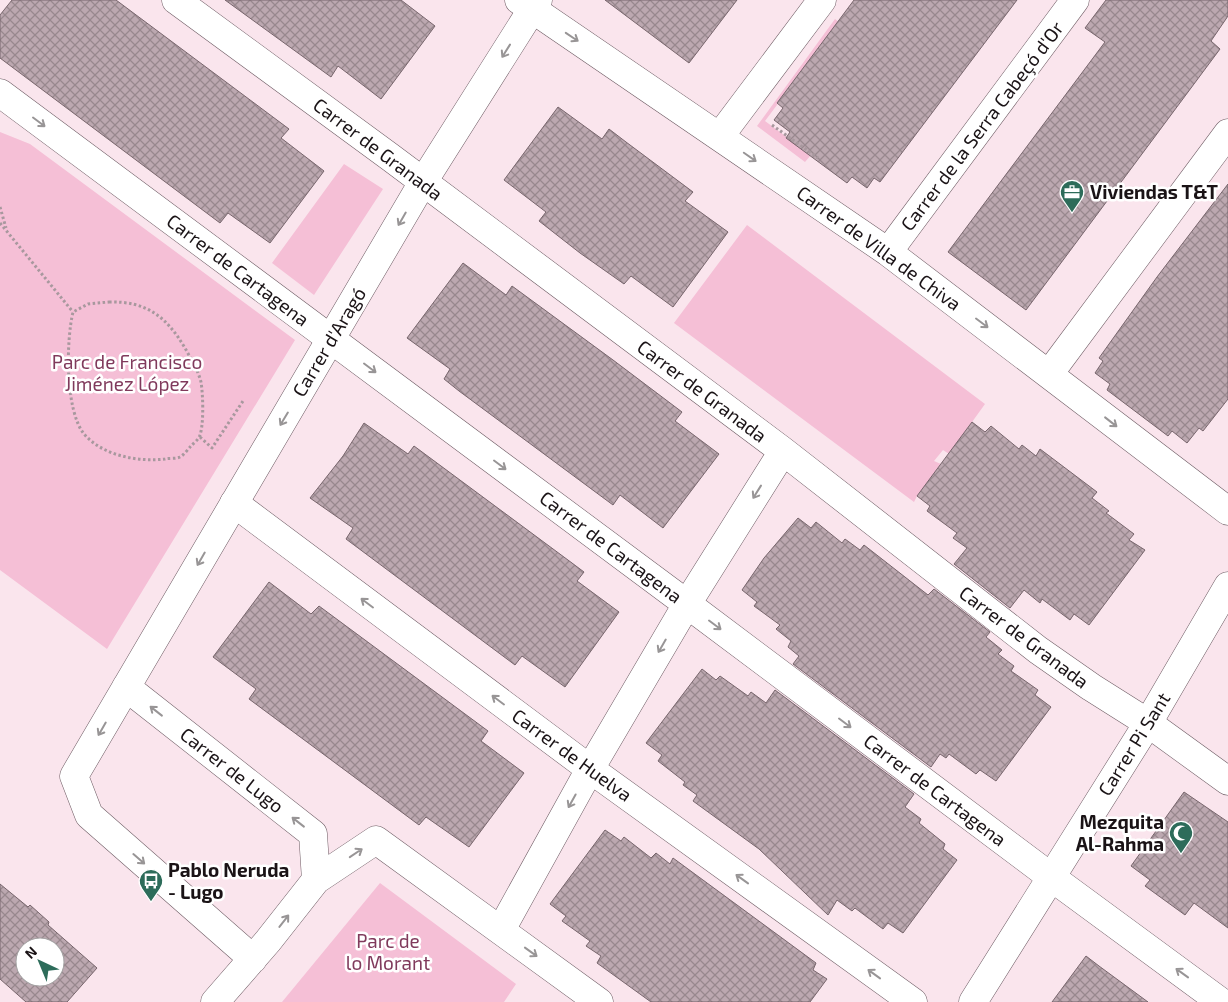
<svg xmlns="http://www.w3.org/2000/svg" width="1228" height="1002" viewBox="0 0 1228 1002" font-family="'Exo 2',sans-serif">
<defs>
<pattern id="building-cross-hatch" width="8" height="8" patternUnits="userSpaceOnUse" patternTransform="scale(1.25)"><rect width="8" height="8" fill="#bca8b0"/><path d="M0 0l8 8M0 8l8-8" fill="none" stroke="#98888e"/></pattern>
</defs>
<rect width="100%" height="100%" fill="#fae5ed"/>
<path fill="#f5bfd6" d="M835,19L839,22L765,121L811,155L805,162L757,126Z
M0,132L30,144L295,340L107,649L0,570Z
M344,164L383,189L314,295L272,263Z
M747,225L985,404L949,454L943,450L934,461L941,464L917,496L914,502L674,323Z
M380,883L516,984L504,1002H282Z"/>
<path fill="url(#building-cross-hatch)" stroke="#77656c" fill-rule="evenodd" d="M12,0H116L289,129L281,138L324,171L270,243L228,213L220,223L0,58V15Z
M225,0H401L435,26L381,99L338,66L331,77Z
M605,0H737L689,63Z
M854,0H1017L880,182L874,178L867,188L852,177L847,183L786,138L790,132L774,120L783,108L777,103Z
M1106,0H1228V16L1211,41L1220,49L1026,310L948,252L1105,42L1085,28Z
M558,107L602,139L609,129L626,142L693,192L685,201L728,232L673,307L631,276L624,284L580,253L539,221L546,212L504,180Z
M1228,184V399L1203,431L1199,428L1187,443L1172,431L1168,436L1107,390L1110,384L1095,373L1103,361L1099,358L1157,277Z
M463,263L506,295L512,286L613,360L682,412L675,421L719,454L663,528L620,495L613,505L459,391L444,379L450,369L407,338Z
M972,422L985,432L991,426L1019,449L1022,445L1036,456L1040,449L1097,492L1092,498L1109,511L1106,513L1134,534L1129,540L1145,550L1089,625L1074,614L1070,620L1042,599L1040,603L1024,590L1010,608L954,564L967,548L953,538L957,533L927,511L930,506L917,496Z
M364,423L408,454L414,446L572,563L584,572L577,581L619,612L565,687L522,656L515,665L346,539L353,528L310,498L343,456Z
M798,518L811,528L816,522L842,543L845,539L860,550L864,545L928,595L934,589L990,632L986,637L1002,650L998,654L1014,666L1011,671L1038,690L1035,695L1051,707L996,781L980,770L976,774L949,754L946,758L940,754L931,767L793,664L799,656L788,647L791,641L776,629L780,625L754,606L757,602L742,590L764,558Z
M269,582L311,614L319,606L488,731L481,741L524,773L469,847L426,817L419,825L249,699L256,689L213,657Z
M702,669L716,680L720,676L748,696L751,692L766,703L775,690L914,794L905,807L921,819L919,823L945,844L943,849L957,860L903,933L888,923L883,929L855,908L852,911L837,900L828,915L759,849L693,801L697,795L683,785L685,782L658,761L662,755L646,743Z
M1184,792L1228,822V928L1194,903L1185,915L1145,886L1150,880L1131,866Z
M605,830L621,841L624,837L651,858L656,853L670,864L673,858L816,963L813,970L827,979L810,1002H651L597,963L601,956L586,946L590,941L562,921L566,916L550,904Z
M0,884L28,907L30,905L49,922L48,925L97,968L67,1002H26L0,979ZM25,947H55V977H25Z
M1086,956L1099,966L1148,1002H1052Z"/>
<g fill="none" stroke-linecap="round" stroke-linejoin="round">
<g stroke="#6e5c64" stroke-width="29">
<path id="minor" d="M176,0L390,157L783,451L1038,650L1091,687L1148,723L1228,781
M519,0L888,252L1228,511
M0,93L687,604L1051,877L1221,1002
M720,136L822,0
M888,252L1075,0
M1049,374L1228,133
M234,503L590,769L913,1002
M501,930L590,769L687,604L783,451"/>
</g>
<g stroke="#6e5c64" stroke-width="29">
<path id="tertiary" d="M126,687L313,834L316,880
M253,959L89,815L74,776L423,182L538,0
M215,1002L268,941L316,880L376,840L599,1002
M973,1002L1148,723L1228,586"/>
</g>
<path stroke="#a8989e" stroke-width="3" stroke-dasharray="2.5 2.5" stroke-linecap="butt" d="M772,125L818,158
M0,207L6,228
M0,223L73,312
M109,302C146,301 166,316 185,348C191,359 198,370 201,382C203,394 204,423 200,435C199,439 194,443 191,446C188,449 184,455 180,457C176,459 169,458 165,459C138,462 103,456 84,434C65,410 66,341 73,312L88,304Z
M200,437L212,448L243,401"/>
<use href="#minor" stroke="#fff" stroke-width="28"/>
<use href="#tertiary" stroke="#fff" stroke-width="28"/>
</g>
<defs><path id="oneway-shaft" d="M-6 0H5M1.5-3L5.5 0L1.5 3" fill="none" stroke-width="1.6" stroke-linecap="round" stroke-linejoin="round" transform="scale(1.25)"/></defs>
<g stroke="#989596">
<use href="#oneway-shaft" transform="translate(572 37) rotate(34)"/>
<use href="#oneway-shaft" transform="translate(506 51) rotate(122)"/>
<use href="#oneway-shaft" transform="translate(39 122) rotate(37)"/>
<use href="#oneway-shaft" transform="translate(750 157) rotate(35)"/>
<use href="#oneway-shaft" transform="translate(402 219) rotate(120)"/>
<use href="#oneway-shaft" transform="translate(982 323) rotate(37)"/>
<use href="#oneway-shaft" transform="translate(370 368) rotate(37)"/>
<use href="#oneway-shaft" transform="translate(284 419) rotate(121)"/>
<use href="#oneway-shaft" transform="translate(1111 422) rotate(38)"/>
<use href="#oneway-shaft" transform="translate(500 465) rotate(37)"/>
<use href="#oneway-shaft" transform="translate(757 492) rotate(122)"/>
<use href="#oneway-shaft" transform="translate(201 559) rotate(120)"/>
<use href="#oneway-shaft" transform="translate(367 603) rotate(-143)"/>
<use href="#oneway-shaft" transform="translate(715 625) rotate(37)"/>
<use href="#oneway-shaft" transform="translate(662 646) rotate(120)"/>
<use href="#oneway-shaft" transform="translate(498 700) rotate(-143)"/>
<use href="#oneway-shaft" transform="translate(156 711) rotate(-142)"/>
<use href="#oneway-shaft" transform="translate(845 723) rotate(37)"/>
<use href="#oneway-shaft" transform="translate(102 729) rotate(120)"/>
<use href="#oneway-shaft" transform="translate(572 801) rotate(119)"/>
<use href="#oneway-shaft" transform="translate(298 822) rotate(-142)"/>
<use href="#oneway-shaft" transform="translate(356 853) rotate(-34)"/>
<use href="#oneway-shaft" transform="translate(139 859) rotate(41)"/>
<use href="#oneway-shaft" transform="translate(742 879) rotate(-144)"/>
<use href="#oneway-shaft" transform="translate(284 921) rotate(-52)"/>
<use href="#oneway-shaft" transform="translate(531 952) rotate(36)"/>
<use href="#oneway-shaft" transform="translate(1182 973) rotate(-144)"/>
<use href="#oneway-shaft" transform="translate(874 974) rotate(-144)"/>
</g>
<defs>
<g id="office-pin" transform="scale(1.25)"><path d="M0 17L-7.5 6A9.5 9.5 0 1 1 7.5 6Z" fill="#2d6c5a" stroke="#fff"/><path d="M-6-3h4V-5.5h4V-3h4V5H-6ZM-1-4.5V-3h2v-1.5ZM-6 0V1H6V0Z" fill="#fff"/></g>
<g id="mosque-pin" transform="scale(1.25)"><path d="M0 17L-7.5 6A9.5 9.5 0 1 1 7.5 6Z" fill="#2d6c5a" stroke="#fff"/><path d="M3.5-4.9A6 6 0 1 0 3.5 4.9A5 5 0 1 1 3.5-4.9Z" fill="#fff"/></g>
<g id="bus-pin" transform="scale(1.25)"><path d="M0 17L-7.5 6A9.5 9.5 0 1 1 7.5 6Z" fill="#2d6c5a" stroke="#fff"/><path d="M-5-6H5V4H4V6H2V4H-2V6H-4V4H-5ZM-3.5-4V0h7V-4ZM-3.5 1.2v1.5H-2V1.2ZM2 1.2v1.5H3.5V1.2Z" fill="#fff"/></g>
</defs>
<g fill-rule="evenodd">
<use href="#office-pin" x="1072" y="192"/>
<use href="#mosque-pin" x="1181" y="833"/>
<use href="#bus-pin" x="151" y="881"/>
</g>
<g text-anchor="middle" stroke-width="5" stroke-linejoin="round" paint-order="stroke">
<g font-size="19" fill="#1a1316" stroke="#fff">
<text transform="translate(982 126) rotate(-53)" y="7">Carrer de la Serra Cabeçó d'Or</text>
<text transform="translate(378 149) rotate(37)" y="7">Carrer de Granada</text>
<text transform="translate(879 248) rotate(36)" y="7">Carrer de Villa de Chiva</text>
<text transform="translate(238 270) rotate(37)" y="7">Carrer de Cartagena</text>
<text transform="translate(329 342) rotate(-59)" y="7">Carrer d'Aragó</text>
<text transform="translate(702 391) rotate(37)" y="7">Carrer de Granada</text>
<text transform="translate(611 547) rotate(37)" y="7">Carrer de Cartagena</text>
<text transform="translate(1024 637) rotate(37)" y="7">Carrer de Granada</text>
<text transform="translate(1134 744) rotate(-58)" y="7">Carrer Pi Sant</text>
<text transform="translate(572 755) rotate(36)" y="7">Carrer de Huelva</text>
<text transform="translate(232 770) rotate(38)" y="7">Carrer de Lugo</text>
<text transform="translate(935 790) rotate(37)" y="7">Carrer de Cartagena</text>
</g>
<g font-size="19" font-weight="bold" fill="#1a1316" stroke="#fff" text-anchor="start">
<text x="1090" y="199">Viviendas T&amp;T</text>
<text x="1164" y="829" text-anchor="end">Mezquita<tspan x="1164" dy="22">Al-Rahma</tspan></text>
<text x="168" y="877">Pablo Neruda<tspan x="168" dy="22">- Lugo</tspan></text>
</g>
<g font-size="19" fill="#803a5c" stroke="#fff">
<text x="127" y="369">Parc de Francisco<tspan x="127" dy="22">Jiménez López</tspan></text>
<text x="388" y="948">Parc de<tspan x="388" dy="22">lo Morant</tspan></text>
</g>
</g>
<g transform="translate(40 962) rotate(316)"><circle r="24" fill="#ffffff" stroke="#a3a1a2"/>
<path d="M0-4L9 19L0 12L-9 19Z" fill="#2d6c5a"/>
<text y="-8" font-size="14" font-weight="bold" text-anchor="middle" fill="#1a1316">N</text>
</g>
</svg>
